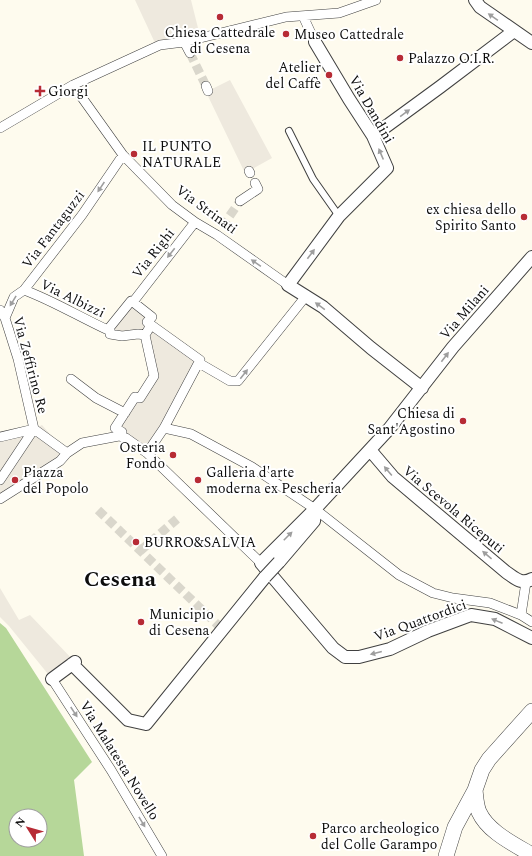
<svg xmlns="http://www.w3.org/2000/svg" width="532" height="856" viewBox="0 0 532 856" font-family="Spectral,serif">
<rect width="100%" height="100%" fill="#fefbee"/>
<path fill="#b6d799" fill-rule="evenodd" d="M0,623L6,628L92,762L74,780L84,856H0ZM16,816H40V840H16Z"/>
<path fill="#eee9de" d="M135,0H191L198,28L155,43Z
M230,80L272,158L245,173L206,92Z
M131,301L152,317L147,322L200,360L149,449L115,428L154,376L145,336L110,334Z
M42,425L69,456L0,499V437L34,429Z
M0,588L19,620L30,615L75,662L52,679L9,626L0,617Z"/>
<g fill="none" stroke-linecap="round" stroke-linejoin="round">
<path stroke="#dad7cc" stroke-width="9" stroke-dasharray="9 4.5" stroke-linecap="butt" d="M190,53L206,86
M222,227L240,201
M98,510L222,629
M140,551L177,519"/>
<g stroke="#404040" stroke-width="8">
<path id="service" d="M289,131L313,179L339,216"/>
</g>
<g stroke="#404040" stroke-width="10">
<path id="pedestrian" d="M303,16L315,42
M180,34L190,53
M73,85L123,155L172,205L195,222L217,235L288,285
M206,86L208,91
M0,128L73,85L160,45L184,42L286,17L339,13L376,0
M249,171L250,173
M240,201L258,189L255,183
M24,290C54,301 81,318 110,331V334L122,336L138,334L145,335
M133,302L152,317L147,322L200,360L164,428L147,453
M0,310L5,318L18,359L34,429
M5,318L14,297L24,290L82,215L123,155
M110,331V327L131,301L133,302L195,222
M199,363L230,381H238L306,296
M71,379L96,398L125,413
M164,428L191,434L252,467L315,509L399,575L433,593L453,598L490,603L521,615L532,622
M34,429L67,453
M119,436L122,432L115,428L135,397L140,398L154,376L145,335L151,325
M0,437L34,429
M0,480L34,429
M0,499L60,461L67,453L82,443L119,436L126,438L147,453L261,563
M521,615L526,582
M52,679L111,770L162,856"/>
</g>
<g stroke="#404040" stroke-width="14">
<path id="minor" d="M475,0L480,7L532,43
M315,42L349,99L373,136L387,168L339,216L288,285L323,307L371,348L422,388
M373,136L440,87L514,31
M532,257L453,347L389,429L315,509L261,563L333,648L345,657H359L390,649L428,631L471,615L495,619L532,638
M370,450L393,477L506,572C515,578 521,585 532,579
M279,562L314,521L315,512
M72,664L128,720L146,724L265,577
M52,679L75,662"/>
</g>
<g stroke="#404040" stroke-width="16">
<path id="tertiary" d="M475,790C476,798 476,805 479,812C488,832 514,844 532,855
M446,856L455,827L475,790L482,770L489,759L532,711"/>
</g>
<use href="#service" stroke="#fff" stroke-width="6"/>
<use href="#pedestrian" stroke="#fff" stroke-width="9"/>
<use href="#minor" stroke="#fff" stroke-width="12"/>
<use href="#tertiary" stroke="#fff" stroke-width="15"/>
<g stroke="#404040" stroke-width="14" stroke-linecap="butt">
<path id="minor-bridge" d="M265,577L279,562"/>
</g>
<use href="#minor-bridge" stroke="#fff" stroke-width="12"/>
</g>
<defs><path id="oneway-solid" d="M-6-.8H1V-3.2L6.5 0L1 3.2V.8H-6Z"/></defs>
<g fill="#9e9e9e">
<use href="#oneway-solid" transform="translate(493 17) rotate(-145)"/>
<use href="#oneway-solid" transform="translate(405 113) rotate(-36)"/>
<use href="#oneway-solid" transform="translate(381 154) rotate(-113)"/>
<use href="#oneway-solid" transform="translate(101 187) rotate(124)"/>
<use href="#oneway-solid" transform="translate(171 253) rotate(128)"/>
<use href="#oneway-solid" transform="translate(311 254) rotate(-53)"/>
<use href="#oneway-solid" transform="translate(256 263) rotate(-145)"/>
<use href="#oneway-solid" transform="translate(13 301) rotate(121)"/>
<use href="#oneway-solid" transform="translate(320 306) rotate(-144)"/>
<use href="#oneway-solid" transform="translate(445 357) rotate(-53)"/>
<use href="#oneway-solid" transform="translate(244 374) rotate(-52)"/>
<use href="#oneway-solid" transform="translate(388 471) rotate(-130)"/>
<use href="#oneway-solid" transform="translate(288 536) rotate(-45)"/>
<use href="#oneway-solid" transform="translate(487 555) rotate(-140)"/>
<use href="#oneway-solid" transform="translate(497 621) rotate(-158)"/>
<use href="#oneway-solid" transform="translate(376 653) rotate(166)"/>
<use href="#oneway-solid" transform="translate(74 712) rotate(57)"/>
<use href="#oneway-solid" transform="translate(142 822) rotate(59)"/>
</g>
<g fill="#b72b35" stroke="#fff" stroke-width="1.5">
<circle cx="220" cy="17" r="4"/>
<circle cx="286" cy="34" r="4"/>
<circle cx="400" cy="58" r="4"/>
<circle cx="329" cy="75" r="4"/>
<path d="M38 85h4v4h4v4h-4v4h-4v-4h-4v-4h4z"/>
<circle cx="134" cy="154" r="4"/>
<circle cx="524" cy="217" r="4"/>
<circle cx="463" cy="421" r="4"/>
<circle cx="173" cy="455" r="4"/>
<circle cx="15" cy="480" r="4"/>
<circle cx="198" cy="480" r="4"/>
<circle cx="136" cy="542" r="4"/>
<circle cx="141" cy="622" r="4"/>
<circle cx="313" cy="836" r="4"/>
</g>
<g text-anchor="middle" stroke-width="4" stroke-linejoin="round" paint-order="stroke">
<g font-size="14" fill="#0d0d0d" stroke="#fff" text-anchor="start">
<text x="220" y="37" text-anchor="middle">Chiesa Cattedrale<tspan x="220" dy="16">di Cesena</tspan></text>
<text x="294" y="39">Museo Cattedrale</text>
<text x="408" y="63">Palazzo O.I.R.</text>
<text x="321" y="72" text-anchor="end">Atelier<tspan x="321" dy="16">del Caffè</tspan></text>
<text x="48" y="96">Giorgi</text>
<text x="142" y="151">IL PUNTO<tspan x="142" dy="16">NATURALE</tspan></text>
<text x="516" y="214" text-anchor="end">ex chiesa dello<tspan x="516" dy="16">Spirito Santo</tspan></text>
<text x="455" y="418" text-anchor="end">Chiesa di<tspan x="455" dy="16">Sant'Agostino</tspan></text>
<text x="165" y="452" text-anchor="end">Osteria<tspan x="165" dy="16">Fondo</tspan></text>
<text x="23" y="477">Piazza<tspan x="23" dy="16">del Popolo</tspan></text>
<text x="206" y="477">Galleria d'arte<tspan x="206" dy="16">moderna ex Pescheria</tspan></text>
<text x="144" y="547">BURRO&amp;SALVIA</text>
<text x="149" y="619">Municipio<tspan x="149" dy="16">di Cesena</tspan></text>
<text x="321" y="833">Parco archeologico<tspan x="321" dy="16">del Colle Garampo</tspan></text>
</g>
<g font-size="14" fill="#0d0d0d" stroke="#fff">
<text transform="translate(372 109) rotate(60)" y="5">Via Dandini</text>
<text transform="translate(207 209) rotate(36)" y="5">Via Strinati</text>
<text transform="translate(53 229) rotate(-53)" y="5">Via Fantaguzzi</text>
<text transform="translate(153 253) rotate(-52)" y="5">Via Righi</text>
<text transform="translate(73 298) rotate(26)" y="5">Via Albizzi</text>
<text transform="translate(464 312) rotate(-49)" y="5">Via Milani</text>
<text transform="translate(31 365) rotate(75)" y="5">Via Zeffirino Re</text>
<text transform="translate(454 509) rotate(40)" y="5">Via Scevola Riceputi</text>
<text transform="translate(420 620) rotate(-20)" y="5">Via Quattordici</text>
<text transform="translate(120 760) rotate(58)" y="5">Via Malatesta Novello</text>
</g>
<g font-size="22" font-weight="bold" fill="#0d0d0d" stroke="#fff">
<text x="120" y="586">Cesena</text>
</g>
</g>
<g transform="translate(28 828) rotate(307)"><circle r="19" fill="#ffffff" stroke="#9e9e9e"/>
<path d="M0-3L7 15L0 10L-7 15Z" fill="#b72b35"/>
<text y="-6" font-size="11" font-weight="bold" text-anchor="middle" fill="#0d0d0d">N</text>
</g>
</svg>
